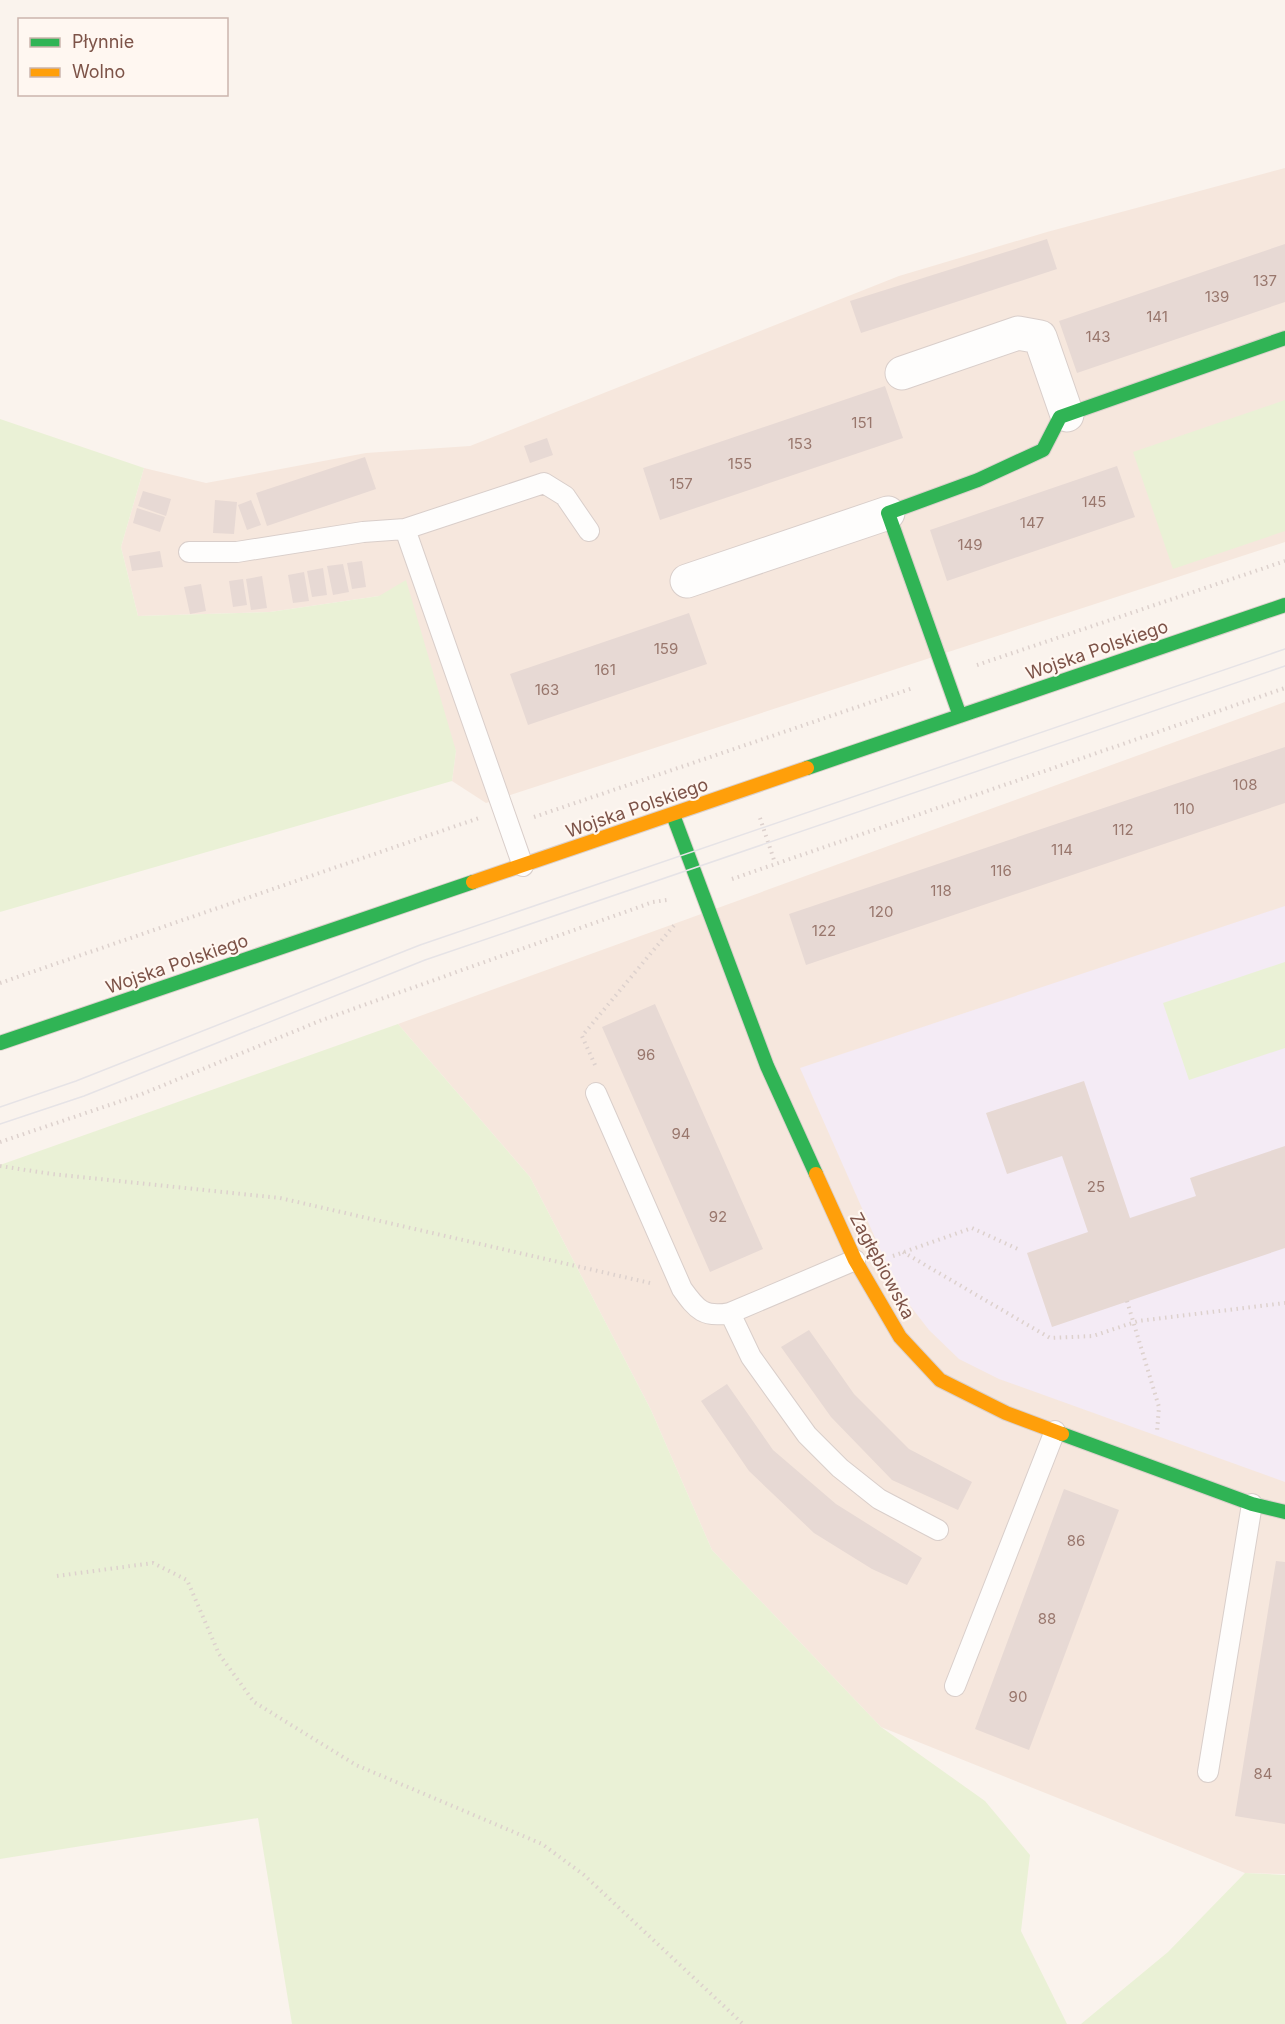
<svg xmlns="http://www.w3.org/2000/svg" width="1285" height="2024" viewBox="0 0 1285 2024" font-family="Inter,sans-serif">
<rect width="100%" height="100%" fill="#faf3ed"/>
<path fill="#f6e7dd" d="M1285,168V542L486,803L452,781L456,751L379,596L270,612L138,616L121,547L144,468L206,483L366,453L470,446L899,276L1047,232Z
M1285,702V1874L1245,1873L881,1727L712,1550L651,1410L530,1177L398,1024Z"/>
<path fill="#f4ebf5" d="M1285,906V1482L999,1379L959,1359L929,1330L908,1303L888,1267L800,1068Z"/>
<path fill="#eaf1d6" d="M1285,400V531L1173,569L1133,452Z
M0,419L144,468L121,547L138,616L270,612L379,596L406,580L456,751L452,781L0,912Z
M1285,962V1048L1189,1080L1163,1003Z
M398,1024L530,1177L651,1410L712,1550L881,1727L985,1801L1030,1855L1021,1931L1067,2024H292L258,1818L0,1859V1165Z
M1245,1873L1285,1875V2024H1081L1168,1952Z"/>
<path fill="#e7d9d4" d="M1047,239L1057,269L861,333L850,301Z
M1285,244V302L1077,373L1059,321Z
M885,386L903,438L660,520L643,468Z
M547,438L553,455L530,463L524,446Z
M365,457L376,489L267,526L256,493Z
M1117,466L1135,517L947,581L930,530Z
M143,491L171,499L166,516L138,506Z
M215,500L237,502L234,534L213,533Z
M251,500L261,525L247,530L238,505Z
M137,508L165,517L160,532L133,523Z
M160,551L163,567L132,571L129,556Z
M362,561L366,587L352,589L347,563Z
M343,564L349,592L333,595L327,566Z
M323,568L327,595L312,597L307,571Z
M304,572L309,601L293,603L288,575Z
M262,576L267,608L251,610L246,579Z
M243,579L247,605L233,607L229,581Z
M201,584L206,611L190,614L184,587Z
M689,613L707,664L528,725L510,674Z
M1285,747V803L806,965L789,914Z
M655,1004L763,1249L710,1272L602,1027Z
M1084,1081L1130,1218L1196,1196L1190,1178L1285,1146V1248L1052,1327L1027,1253L1088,1232L1062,1156L1007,1174L986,1113Z
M809,1330L854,1394L909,1449L972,1482L958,1510L892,1480L831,1417L781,1347Z
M727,1384L773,1450L836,1504L922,1558L907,1585L872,1569L814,1533L749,1471L701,1401Z
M1064,1489L1119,1510L1029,1750L975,1729Z
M1276,1561L1285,1562V1824L1235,1816Z"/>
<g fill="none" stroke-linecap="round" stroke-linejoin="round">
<g stroke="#d9ceca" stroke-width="22">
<path id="lane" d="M405,529L523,866
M189,552H237L363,532L405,529L544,483L565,496L589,531
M596,1093L682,1289C697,1310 704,1318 730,1313L855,1260
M730,1313L751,1357L807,1435L840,1468L879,1499L938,1530
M955,1686L1055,1431
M1208,1772L1252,1504"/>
</g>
<g stroke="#d9ceca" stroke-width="35">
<path id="street" d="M902,373L1018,333L1040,337L1067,415
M687,581L888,513"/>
</g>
<g stroke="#dbd0cb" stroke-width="16">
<path id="fast" d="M960,716L888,513L978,480L1043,450L1060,417L1285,338
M807,768L1285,605
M673,815L767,1066L816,1174
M0,1043L473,882
M1062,1434L1252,1504L1285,1512"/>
</g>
<g stroke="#dbd0cb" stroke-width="16">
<path id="slow" d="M473,882L807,768
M816,1174L855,1260L900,1337L940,1380L1006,1413L1062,1434"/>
</g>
<path stroke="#ddd1cd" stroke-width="4" stroke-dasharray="1.5 4.5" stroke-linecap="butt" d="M977,665L1285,561
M534,817L913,688
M760,818L775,863
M732,879L1285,688
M0,983L479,818
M595,1065L582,1036L676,923
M0,1142L142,1094L322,1020L653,902L667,900
M0,1166L52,1174L280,1198L650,1283
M903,1252L1050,1338L1093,1336L1138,1321L1285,1303
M893,1256L972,1228L1020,1250
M1127,1301L1159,1407L1157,1432
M57,1576L153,1563L187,1580L219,1654L254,1702L356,1765L542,1844L584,1875L743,2024"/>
<use href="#lane" stroke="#fefdfc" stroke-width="20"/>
<use href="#street" stroke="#fefdfc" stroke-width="33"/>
<use href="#fast" stroke="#30b455" stroke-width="14"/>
<use href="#slow" stroke="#ff9f0a" stroke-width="14"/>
<path stroke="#e6e3e6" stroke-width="1.5" d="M0,1107L76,1081L420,945L1285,649
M0,1124L84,1096L425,960L1285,666"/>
</g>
<g text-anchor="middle" stroke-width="4.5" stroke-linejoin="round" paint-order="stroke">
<g font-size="15" fill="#99776d">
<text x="1265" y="286">137</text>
<text x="1217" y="302">139</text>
<text x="1157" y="322">141</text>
<text x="1098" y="342">143</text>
<text x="862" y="428">151</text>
<text x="800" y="449">153</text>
<text x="740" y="469">155</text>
<text x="681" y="489">157</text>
<text x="1094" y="507">145</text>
<text x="1032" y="528">147</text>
<text x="970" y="550">149</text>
<text x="666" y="654">159</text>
<text x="605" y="675">161</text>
<text x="547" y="695">163</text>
<text x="1245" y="790">108</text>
<text x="1184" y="814">110</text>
<text x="1123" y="835">112</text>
<text x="1062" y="855">114</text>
<text x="1001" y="876">116</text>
<text x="941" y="896">118</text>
<text x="881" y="917">120</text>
<text x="824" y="936">122</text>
<text x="646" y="1060">96</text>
<text x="681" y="1139">94</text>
<text x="1096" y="1192">25</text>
<text x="718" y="1222">92</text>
<text x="1076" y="1546">86</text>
<text x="1047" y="1624">88</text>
<text x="1018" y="1702">90</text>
<text x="1263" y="1779">84</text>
</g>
<g font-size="18" fill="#7d5348" stroke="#fff7f1">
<text transform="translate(1097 650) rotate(-19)" y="6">Wojska Polskiego</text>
<text transform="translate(637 808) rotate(-19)" y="6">Wojska Polskiego</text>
<text transform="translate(177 964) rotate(-19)" y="6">Wojska Polskiego</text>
<text transform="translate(882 1266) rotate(62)" y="6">Zagłębiowska</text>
</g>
</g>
<rect x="18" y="18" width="210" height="78" fill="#fff7f1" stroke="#cbb5ad" stroke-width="1.5"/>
<rect x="30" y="38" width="30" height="9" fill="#30b455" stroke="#cbb5ad" stroke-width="1.5"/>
<text x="72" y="48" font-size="18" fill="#7d5348">Płynnie</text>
<rect x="30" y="68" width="30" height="9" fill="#ff9f0a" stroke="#cbb5ad" stroke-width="1.5"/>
<text x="72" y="78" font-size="18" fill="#7d5348">Wolno</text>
</svg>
